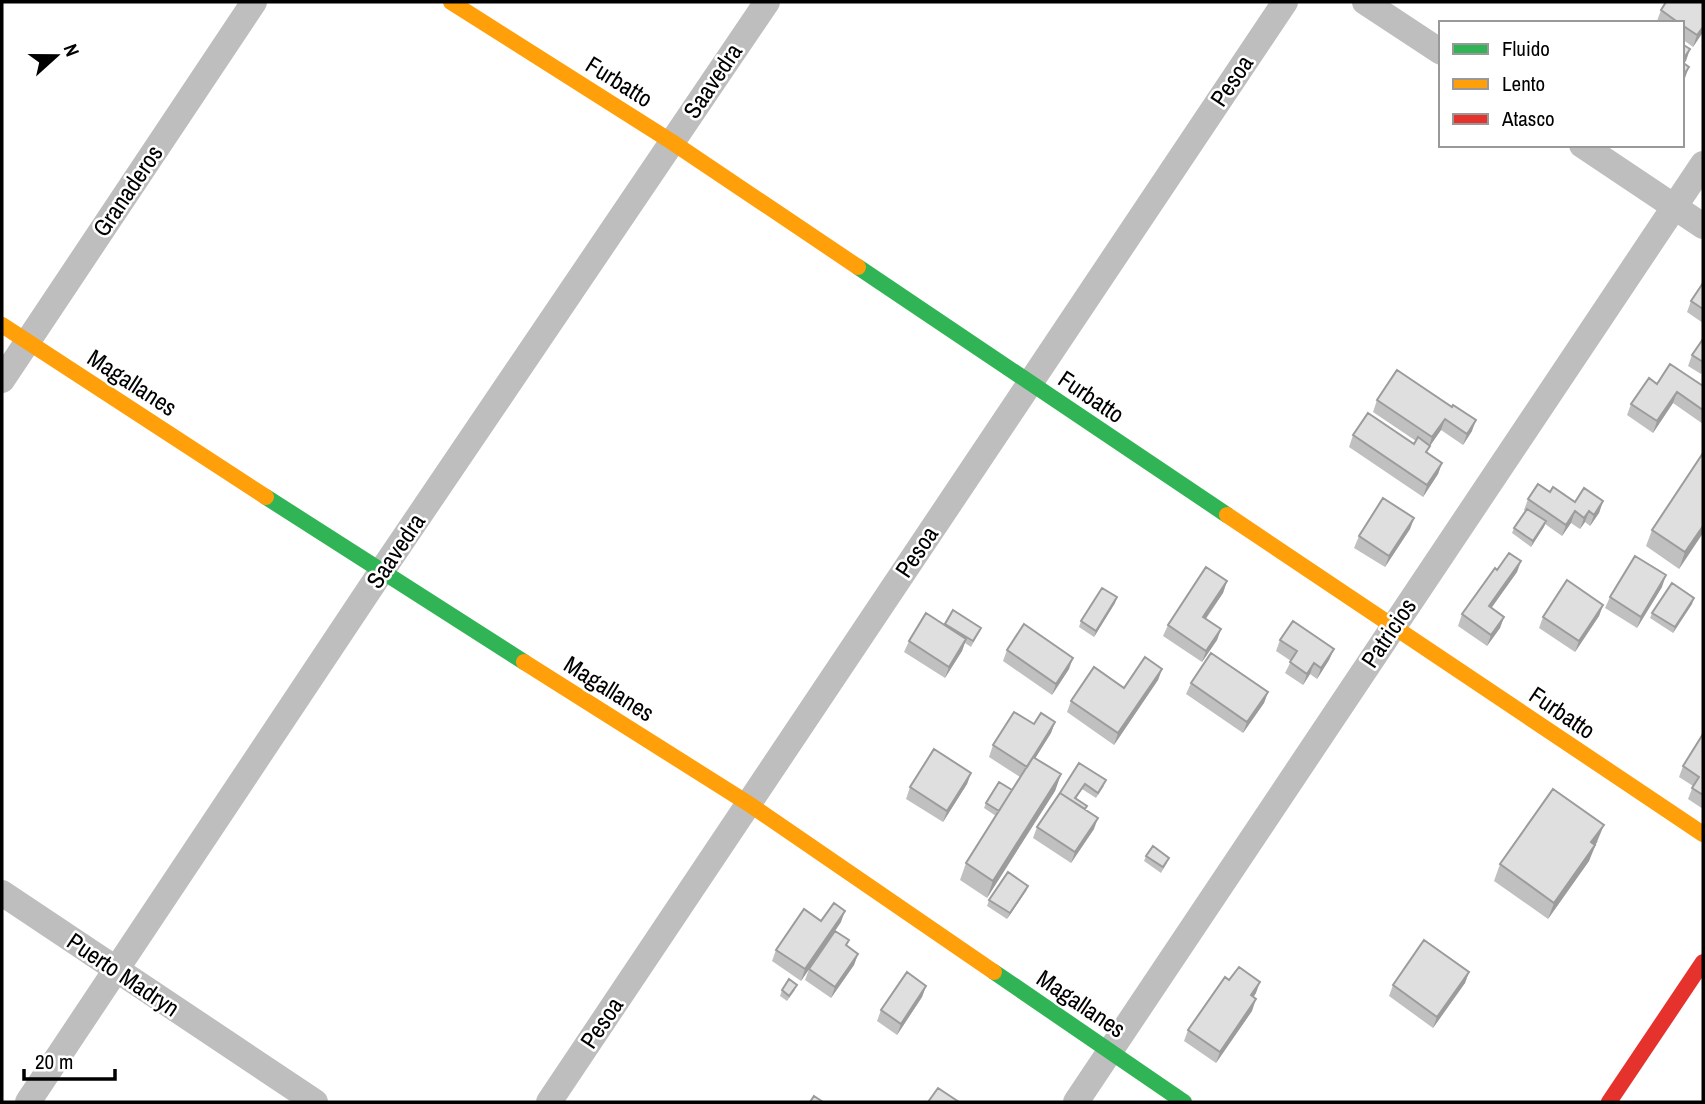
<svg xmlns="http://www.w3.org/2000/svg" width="1705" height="1104" viewBox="0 0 1705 1104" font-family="'Archivo Narrow',sans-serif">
<rect width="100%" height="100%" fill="#fff"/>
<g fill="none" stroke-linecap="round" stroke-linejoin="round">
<path stroke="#bebebe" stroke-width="26" d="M1365,2L1441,52
M1582,145L1703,226
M2,380L254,2
M2,893L315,1102
M28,1102L381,572L767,2
M549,1102L1285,2
M1076,1102L1703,164"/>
<path stroke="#30b455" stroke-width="16" d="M858,267L1227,515
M266,497L524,662
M994,972L1184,1102"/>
<path stroke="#ff9f0a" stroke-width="16" d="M451,2L672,142L858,267
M2,325L266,497
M1227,515L1703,834
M524,662L749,804L994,972"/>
<path stroke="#e5322d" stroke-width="16" d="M1609,1102L1703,962"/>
</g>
<path fill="#c0c0c0" d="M1703,2V32L1693,47L1682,39V23H1659L1657,21L1661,10Z
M1703,283V323L1687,312L1691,301Z
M1703,339V370L1701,374L1688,366L1692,355Z
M1657,384L1703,386V424L1673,403L1653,433L1627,415L1631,404Z
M1377,400L1452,407L1472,431L1463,445L1441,430L1430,445L1427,453L1442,463L1438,474L1423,497L1349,447L1353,435L1414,444L1416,441L1373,412Z
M1703,453V533L1679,569L1646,546L1652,530Z
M1550,492L1575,502L1603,501L1599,513L1590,526L1585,522L1580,529L1571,523L1562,536L1545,524L1531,547L1512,533L1514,528L1525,511L1524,510L1528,499Z
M1414,518L1410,529L1385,567L1354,548L1359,536Z
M1521,561L1517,572L1491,608L1504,617L1500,628L1487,646L1458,626L1462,614L1497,570Z
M1227,581L1223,593L1206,619L1221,629L1217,640L1202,662L1163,636L1168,625Z
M1662,587L1637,628L1605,608L1610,597Z
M1115,603L1094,637L1079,627L1081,621Z
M1692,604L1673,633L1650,618L1652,613Z
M1603,605L1599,616L1575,652L1539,628L1543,617Z
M953,610L981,628L979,633L971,647L965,643L962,651L945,678L904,652L909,641L944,625Z
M1280,640L1334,649L1329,660L1317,679L1310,674L1303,685L1285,673L1291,661L1276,651Z
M1007,650L1069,669L1052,695L1003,661Z
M1162,669L1158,680L1114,745L1067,712L1071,701L1124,688Z
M1191,683L1268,692L1264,703L1243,733L1186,694Z
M1055,722L1051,733L1035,758L1061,774L1055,791L987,898L960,880L966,863L996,816L984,808L986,803L1012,790L1020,777L989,757L993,745L1034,724Z
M1703,734V809L1688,799L1693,786L1679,777L1683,766Z
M1079,763L1104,786L1096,798L1082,789L1076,799L1087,806L1085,809L1094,829L1071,863L1033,838L1037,827Z
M971,773L967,784L943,822L906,799L910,787Z
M1598,841L1594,846L1589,861L1548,919L1494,881L1500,864Z
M1146,856L1167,863L1161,873L1144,861Z
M1028,886L1026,891L1007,919L987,906L989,900Z
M841,922L801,981L772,961L776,950Z
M847,946L858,954L854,965L831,998L805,980L809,969Z
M1469,972L1465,983L1433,1028L1389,996L1393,985Z
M1229,980L1256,993L1253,997L1252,1011L1216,1063L1184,1041L1188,1030Z
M926,986L922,997L897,1035L877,1021L881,1010Z
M782,990H795L787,1001L780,996Z"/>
<path fill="#9c9c9c" d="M1703,27V32L1693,47L1697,35Z
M1690,49L1686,61L1682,66V61Z
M1689,67L1685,78L1682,82V77Z
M1677,392L1673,403L1653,433L1657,421Z
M1445,419L1441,430L1428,449L1432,437Z
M1476,420L1472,431L1463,445L1467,434Z
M1442,463L1438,474L1423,497L1427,485Z
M1603,501L1599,513L1590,526L1594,515Z
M1575,511L1571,523L1562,536L1566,525Z
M1589,511L1585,522L1580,529L1584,518Z
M1414,518L1410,529L1385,567L1389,556Z
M1546,521L1544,527L1531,547L1533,541Z
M1703,526V533L1679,569L1685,552Z
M1521,561L1517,572L1485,617L1489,606Z
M1666,575L1662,587L1637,628L1641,617Z
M1227,581L1223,593L1199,628L1203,617Z
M1117,597L1115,603L1094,637L1096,631Z
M1694,598L1692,604L1673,633L1675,627Z
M1603,605L1599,616L1575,652L1579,641Z
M1504,617L1500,628L1487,646L1491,635Z
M1221,629L1217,640L1202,662L1206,651Z
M966,639L962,651L945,678L949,667Z
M1334,649L1329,660L1317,679L1321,668Z
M1073,658L1069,669L1052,695L1056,684Z
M1314,663L1310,674L1303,685L1307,674Z
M1162,669L1158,680L1114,745L1118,733Z
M1268,692L1264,703L1243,733L1247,722Z
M1055,722L1051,733L1023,778L1027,767Z
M971,773L967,784L943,822L947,811Z
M1061,774L1055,791L987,898L993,881Z
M1098,818L1094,829L1071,863L1075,852Z
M1604,825L1589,861L1548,919L1554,903L1591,842Z
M1028,886L1026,891L1007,919L1010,913Z
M845,911L841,922L801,981L805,969Z
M858,954L854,965L831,998L835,987Z
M1469,972L1465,983L1433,1028L1437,1017Z
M1260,982L1256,993L1247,1007L1251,995Z
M926,986L922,997L897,1035L901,1024Z
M1256,999L1252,1011L1216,1063L1220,1052Z"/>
<path fill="#dfdfdf" stroke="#9c9c9c" stroke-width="2" d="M1666,2H1703V27L1697,35L1682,25V23H1679L1661,10Z
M1682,44L1690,49L1682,61Z
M1682,62L1689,67L1682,77Z
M1703,283V309L1691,301Z
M1703,339V362L1692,355Z
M1670,364L1703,386V410L1677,392L1657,421L1631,404L1649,378L1657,384Z
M1397,370L1452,407L1453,405L1476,420L1467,434L1445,419L1432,437L1377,400Z
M1368,413L1414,444L1418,437L1430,446L1426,452L1442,463L1427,485L1353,435Z
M1703,453V526L1685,552L1652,530Z
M1538,484L1550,492L1553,487L1575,502L1584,488L1603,501L1594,515L1589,511L1584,518L1575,511L1566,525L1528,499Z
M1383,498L1414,518L1389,556L1359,536Z
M1527,509L1546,521L1533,541L1514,528Z
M1509,553L1521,561L1489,606L1504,617L1491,635L1462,614L1495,568L1497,570Z
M1635,556L1666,575L1641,617L1610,597Z
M1206,567L1227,581L1203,617L1221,629L1206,651L1168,625Z
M1567,580L1603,605L1579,641L1543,617Z
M1672,583L1694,598L1675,627L1652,613Z
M1102,588L1117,597L1096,631L1081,621Z
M953,610L981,628L973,641L945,624Z
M926,613L966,639L949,667L909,641Z
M1293,621L1334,649L1321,668L1314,663L1307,674L1290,662L1297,651L1280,640Z
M1024,624L1073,658L1056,684L1007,650Z
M1211,653L1268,692L1247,722L1191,683Z
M1145,657L1162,669L1118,733L1071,701L1094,667L1124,688Z
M1014,712L1034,724L1041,713L1055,722L1027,767L993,745Z
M1703,734V795L1692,788L1699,777L1683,766Z
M934,749L971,773L947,811L910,787Z
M1033,757L1061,774L993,881L966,863Z
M1079,763L1106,780L1098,793L1085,784L1075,798L1087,806L1085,809L1060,793L1058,796Z
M999,782L1012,790L999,811L986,803Z
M1553,789L1604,825L1591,842L1595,845L1554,903L1500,864Z
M1060,793L1098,818L1075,852L1037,827Z
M1153,846L1169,858L1163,867L1146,856Z
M1008,872L1028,886L1010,913L989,900Z
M834,903L845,911L805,969L776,950L804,909L821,921Z
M835,931L849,940L846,945L858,954L835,987L809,969Z
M1424,940L1469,972L1437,1017L1393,985Z
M1239,967L1260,982L1251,995L1256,999L1220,1052L1188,1030L1225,977L1229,980Z
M907,972L926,986L901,1024L881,1010Z
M789,979L797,985L789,996L782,990Z
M938,1088L959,1102H928Z
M814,1096L823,1102H810Z"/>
<g text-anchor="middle" stroke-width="5" stroke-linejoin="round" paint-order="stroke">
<g font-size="24" fill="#000" stroke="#fff">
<text transform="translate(713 81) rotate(-56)" y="8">Saavedra</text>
<text transform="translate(1232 81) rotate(-56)" y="8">Pesoa</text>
<text transform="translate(619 82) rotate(32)" y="8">Furbatto</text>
<text transform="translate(128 191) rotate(-56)" y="8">Granaderos</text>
<text transform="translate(132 383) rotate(33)" y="8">Magallanes</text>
<text transform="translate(1091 397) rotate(34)" y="8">Furbatto</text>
<text transform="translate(396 551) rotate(-56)" y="8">Saavedra</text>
<text transform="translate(917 552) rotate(-56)" y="8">Pesoa</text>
<text transform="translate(1389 633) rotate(-56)" y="8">Patricios</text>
<text transform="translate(609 689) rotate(32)" y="8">Magallanes</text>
<text transform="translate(1562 713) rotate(34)" y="8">Furbatto</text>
<text transform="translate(123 975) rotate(34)" y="8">Puerto Madryn</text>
<text transform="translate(1081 1004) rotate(34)" y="8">Magallanes</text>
<text transform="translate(602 1023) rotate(-56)" y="8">Pesoa</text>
</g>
</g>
<rect width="1705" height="1104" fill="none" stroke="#000000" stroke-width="7"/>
<rect x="1439" y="21" width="245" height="126" fill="#ffffff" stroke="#999999" stroke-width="2"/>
<rect x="1453" y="44" width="35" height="10" fill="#30b455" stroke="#999999" stroke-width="2"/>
<text x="1502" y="56" font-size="21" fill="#000000">Fluido</text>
<rect x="1453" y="79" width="35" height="10" fill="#ff9f0a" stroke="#999999" stroke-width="2"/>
<text x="1502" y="91" font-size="21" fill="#000000">Lento</text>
<rect x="1453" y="114" width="35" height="10" fill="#e5322d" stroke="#999999" stroke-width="2"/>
<text x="1502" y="126" font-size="21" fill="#000000">Atasco</text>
<g transform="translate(56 56) rotate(69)" stroke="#ffffff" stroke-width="5" paint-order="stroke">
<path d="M0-5L12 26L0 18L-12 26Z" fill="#000000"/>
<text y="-10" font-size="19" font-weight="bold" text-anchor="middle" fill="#000000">N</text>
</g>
<path d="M24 1069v10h91v-10" fill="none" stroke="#000000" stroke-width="3.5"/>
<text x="35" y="1069" font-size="21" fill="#000000" stroke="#ffffff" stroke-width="5" paint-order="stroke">20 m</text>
</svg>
